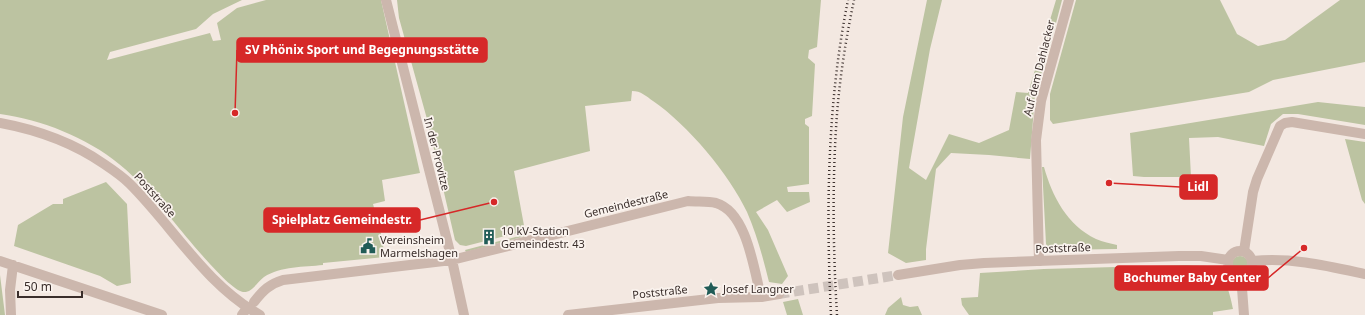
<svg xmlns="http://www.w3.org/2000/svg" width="1365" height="315" viewBox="0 0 1365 315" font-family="'Noto Sans',sans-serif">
<rect width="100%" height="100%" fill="#f3e8e1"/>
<path fill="#bcc3a1" d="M0,0H242L213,14L196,29L110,52L107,60L210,33L213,41L221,40L217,23L237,8L266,0H381L420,173L382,180L385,201L373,204L381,234L385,257L323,263V265C304,267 281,266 264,277C257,282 252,293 243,292C225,289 164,208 148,191C139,182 129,172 119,164C86,137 42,120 0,114Z
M397,0H821L817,47L809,50L808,58L815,64L812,116L805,119V124L809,127V184L787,187L788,192H809L810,202L787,212L777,200L756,212L768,230L788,276L782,284L769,282C763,258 757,235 747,212C729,174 688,125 653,101C646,96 641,91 632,91L631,101L585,106L590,151L514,171L525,231L466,246L460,245L455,240L427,119L399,18Z
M927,0H942L930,49L909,168L926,180L949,134L979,143L1009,130L1016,92L1028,93L1056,0H1062L1049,50L1035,94L1030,159L989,155L951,153L936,169L926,249V260L906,263L888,253L903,117Z
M1076,0H1220L1237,34L1258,46L1285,40L1340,0H1365V62L1273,80L1249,92L1053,124L1050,120V94Z
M1318,102L1365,107V125L1298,114H1283L1271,124L1264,146L1218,137L1189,138L1191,177H1144L1133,176L1130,133Z
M1345,139L1365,142V204L1362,200Z
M1042,167H1044C1052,196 1067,225 1096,239C1103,242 1110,243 1117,245V249L1054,250L1048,247L1046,244Z
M106,182L127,204L131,283L117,286L100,276L14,246L18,225L53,204H63V199Z
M523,235H526V236L466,252L465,250Z
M1232 264a8 8 0 1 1 16 0a8 8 0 1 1-16 0Z
M1187,265C1195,266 1206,265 1213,267C1225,272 1231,298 1233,309L1213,312V315H969L962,305L961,298L978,297L980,273L1044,269Z
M0,275L5,315H0Z
M901,297L903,305L910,307L918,306L922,315H885L888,308Z
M798,299L803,315H787L783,302Z"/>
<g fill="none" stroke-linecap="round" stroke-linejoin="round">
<path stroke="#cec3bd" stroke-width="10" stroke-dasharray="10 5" stroke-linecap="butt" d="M779,294L898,275"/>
<path stroke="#ccb7ad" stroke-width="10" d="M386,0L452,260L464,315
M1244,251L1253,192L1257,179L1280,126L1285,123L1292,122L1365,134
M0,261L162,315
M1039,261L1036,140L1041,101L1069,0
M254,302C263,290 270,284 283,280L452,260L688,201C697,202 707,201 716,203C747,212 754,270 761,297
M11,315L10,290L13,265
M242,315L247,308"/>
<path stroke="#ccb7ad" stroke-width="10" d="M0,123C38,130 72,142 104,164C113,170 123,177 130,184C174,228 205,284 260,315
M1228 263a12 12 0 1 1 24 0a12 12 0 1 1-24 0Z
M1253,261C1291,257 1328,266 1365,274
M898,275L960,265L984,263L1179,256H1201L1228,260
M1241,275L1244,315
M568,315L718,298L761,297L779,294"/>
<path stroke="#3a2e2b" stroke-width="2.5" stroke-dasharray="1 3" stroke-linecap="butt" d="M831,315C826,210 827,104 848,0
M837,315C833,249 832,181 837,114C840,76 846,38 854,0"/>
</g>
<defs>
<g id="building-bare" transform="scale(1.2)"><path d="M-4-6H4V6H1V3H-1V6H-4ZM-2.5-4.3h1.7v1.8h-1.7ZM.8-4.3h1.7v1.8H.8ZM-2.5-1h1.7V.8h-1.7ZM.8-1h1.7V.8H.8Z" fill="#215c57" stroke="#faf3ee" stroke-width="2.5" paint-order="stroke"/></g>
<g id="civic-bare" transform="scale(1.2)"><path d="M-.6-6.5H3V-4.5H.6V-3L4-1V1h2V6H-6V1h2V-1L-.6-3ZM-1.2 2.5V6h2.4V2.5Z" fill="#215c57" stroke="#faf3ee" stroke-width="2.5" paint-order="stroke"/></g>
<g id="sight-bare" transform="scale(1.2)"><path d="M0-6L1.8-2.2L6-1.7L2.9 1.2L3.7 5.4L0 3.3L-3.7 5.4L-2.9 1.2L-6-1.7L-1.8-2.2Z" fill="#215c57" stroke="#faf3ee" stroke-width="2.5" paint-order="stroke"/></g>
</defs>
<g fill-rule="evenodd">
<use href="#building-bare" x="489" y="237"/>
<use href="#civic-bare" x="368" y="246"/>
<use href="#sight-bare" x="711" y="289"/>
</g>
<g text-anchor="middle" stroke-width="3.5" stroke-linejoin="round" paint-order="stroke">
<g font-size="11" fill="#3a2e2b" stroke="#faf3ee">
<text transform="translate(1039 68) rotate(-76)" y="4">Auf dem Dahlacker</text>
<text transform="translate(437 154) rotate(76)" y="4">In der Provitze</text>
<text transform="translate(155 195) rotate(48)" y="4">Poststraße</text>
<text transform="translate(626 204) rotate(-14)" y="4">Gemeindestraße</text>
<text transform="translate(1063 248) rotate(-2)" y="4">Poststraße</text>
<text transform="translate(660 292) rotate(-6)" y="4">Poststraße</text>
</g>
<g font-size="11" fill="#3a2e2b" stroke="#faf3ee" text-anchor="start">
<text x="501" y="235">10 kV-Station<tspan x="501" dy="13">Gemeindestr. 43</tspan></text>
<text x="380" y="244">Vereinsheim<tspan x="380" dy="13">Marmelshagen</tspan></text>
<text x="723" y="293">Josef Langner</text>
</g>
</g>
<path fill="none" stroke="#d62828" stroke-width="1.5" d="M235 113L237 50M1109 183L1180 187M494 202L420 220M1304 248L1268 278"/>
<g fill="#d62828" stroke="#faf3ee" stroke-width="1.5">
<circle cx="235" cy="113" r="4"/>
<circle cx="1109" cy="183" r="4"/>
<circle cx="494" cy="202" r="4"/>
<circle cx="1304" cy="248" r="4"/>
</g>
<g fill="#d62828" stroke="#d62828" stroke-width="1.5">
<rect x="237" y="38" width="250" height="24" rx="4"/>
<rect x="1180" y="175" width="37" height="24" rx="4"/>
<rect x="264" y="208" width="156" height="24" rx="4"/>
<rect x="1115" y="266" width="153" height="24" rx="4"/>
</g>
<g font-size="12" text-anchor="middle" font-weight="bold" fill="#fff">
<text x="362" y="54">SV Phönix Sport und Begegnungsstätte</text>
<text x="1198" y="191">Lidl</text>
<text x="342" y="224">Spielplatz Gemeindestr.</text>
<text x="1192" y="282">Bochumer Baby Center</text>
</g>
<path d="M18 291v6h64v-6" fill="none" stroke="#3a2e2b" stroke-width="2"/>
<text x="24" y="291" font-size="12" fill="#3a2e2b" stroke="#faf3ee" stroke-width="3" paint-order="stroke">50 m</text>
</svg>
